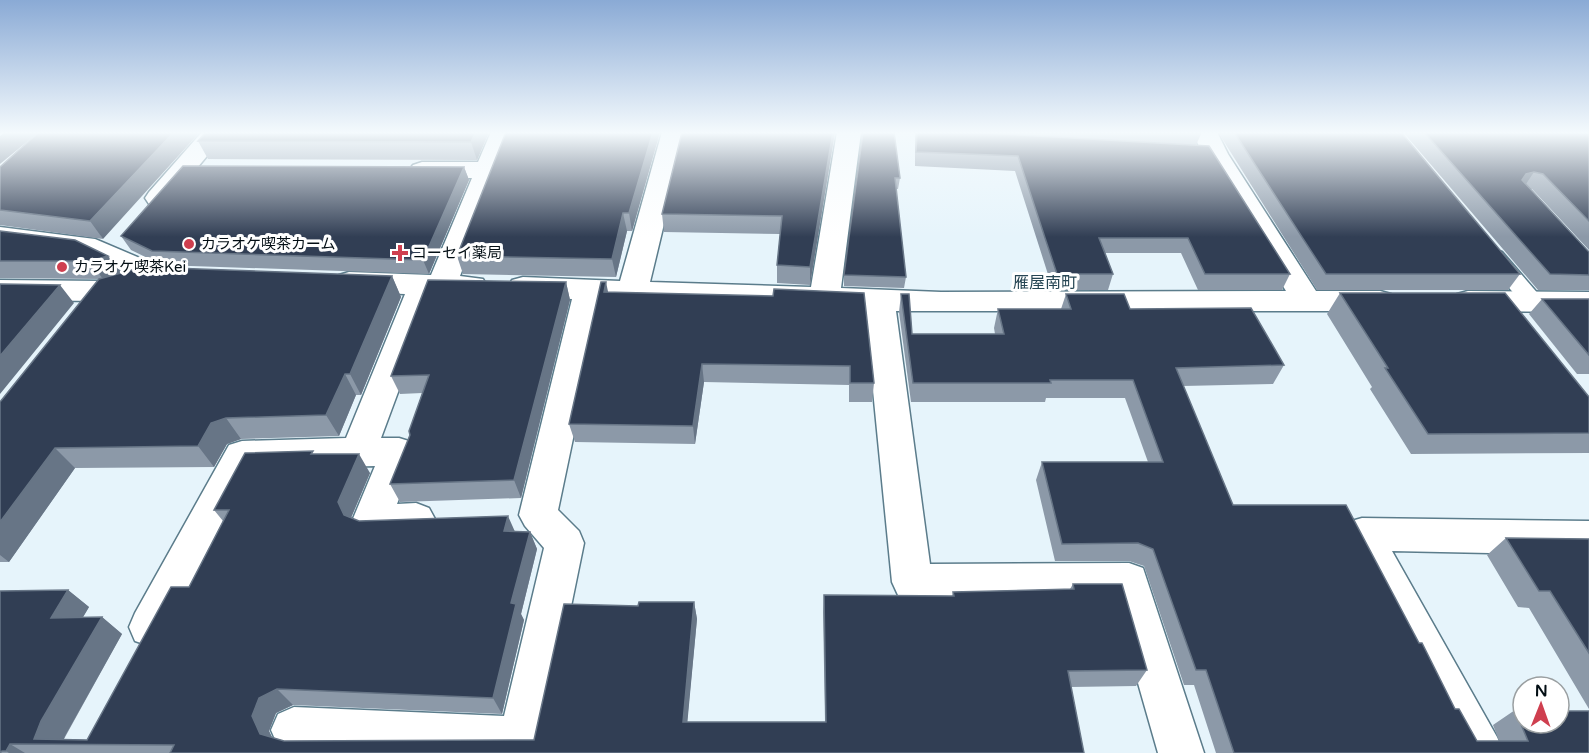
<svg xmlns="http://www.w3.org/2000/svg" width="1589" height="753" viewBox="0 0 1589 753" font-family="'Varela Round','Noto Sans JP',sans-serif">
<rect width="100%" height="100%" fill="#e6f4fb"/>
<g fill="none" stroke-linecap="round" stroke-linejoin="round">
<g stroke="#5b7c8b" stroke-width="3">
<path id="lane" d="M1495,250L1502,252L1540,296L1543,301L1540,306L1532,308L1524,306L1488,262L1485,257L1488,252Z"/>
</g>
<g stroke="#5b7c8b" stroke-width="3">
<path id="street" d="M202,132H227L167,204L158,206L149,204L145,198L149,192Z
M491,132H515L460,276L483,279L487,286L483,293L472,296L434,295L381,438H399L412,442L417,452L397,504L416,503L429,508L435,519L429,530C408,538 379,540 358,532L352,521L375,466L253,469L165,641L150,646L135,641L129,627L135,613L229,445L242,441L346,438L405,294L349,292L339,289L334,282L339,275L349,272L431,275L472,178H422L413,175L409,170L413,165L422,162H478Z
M662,132H686L650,282L811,287L837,132H861L841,288L941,292L1286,291L1202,154L1193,132H1217L1228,154L1316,291H1380L1391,294L1395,301L1391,308L1380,311H896L930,564L1129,563L1143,568L1204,753H1158L1114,599L912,600L898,595L892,582L865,309L602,300L558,510L579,531L584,543L541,753H300L278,746L271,730L278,714L294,707L504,716L544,548L525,526L519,515L572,299L523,297L512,294L508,287L512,280L523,277L620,281Z
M0,227L95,239L161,267L194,270L199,277L194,284C150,296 127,267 88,256C61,249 29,248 0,245Z
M0,280L103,281L114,284L118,291L114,298L103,301L0,300Z
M1468,291L1589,292V312L1468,311L1457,308L1453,301L1457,294Z
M1362,518L1589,521V555L1392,551L1497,737L1504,753H1456L1343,534L1348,522Z"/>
</g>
<use href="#lane" fill="#fff" fill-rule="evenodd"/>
<use href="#street" fill="#fff" fill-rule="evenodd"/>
</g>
<path fill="#8c99a8" d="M39,132L103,239L0,225V167Z
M489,132L477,160L208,159L198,141Z
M660,132L632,231H627L616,277L463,274L457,256Z
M835,132L810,285L777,283V265L780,234L664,232L662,214Z
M863,132L900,178L898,189H896L906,277L904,288L844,286V275Z
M915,132H1202L1196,145L1290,274L1282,290H1198L1181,253H1105L1113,274L1108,290H1053L1015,171L915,166Z
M1218,132H1401L1520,274L1508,290H1317Z
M1403,132H1589V250L1532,189H1530L1589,252V290H1538Z
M464,167L469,180L429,274L162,265L131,250L121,236Z
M0,231L108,256L121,273L392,276L401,297L361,395H356L339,436L241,439L227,444L214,467L75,468L9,562H0V402L101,279L0,278Z
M566,282L570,300L521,498L400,502L390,484L410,435L422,393L400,394L391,376Z
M608,292L773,296L874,383L872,402H849V385L704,382L695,444L575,442L569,424Z
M1340,293L1589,397V453L1411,454L1370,389L1372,387L1327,314Z
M901,294L912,334H995L994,328L998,309H1061L1066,294L1130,309L1284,365L1273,384L1183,386L1233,505L1419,643L1455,709L1477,741H1499L1493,725L1515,710L1589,753H1216L1194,685H1184L1144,566L1129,561H1055L1036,480L1042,462H1148L1125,398H1046L1045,402H911L899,312Z
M1542,299H1589V374H1577L1529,314Z
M315,454L370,473L351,518L359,521L530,532L537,549L521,614L524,620L502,714L293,705L276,713L269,731L272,737L284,741L534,740L638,606L694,602L697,619L687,722H825L823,612L824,595L952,596L953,592L1070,589L1073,584L1147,670L1136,686L1071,687L1084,753H0L68,590L89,607L83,617H102L122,634L64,739L87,740L189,587L223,521L214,510Z
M1506,538L1589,539V709L1529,608L1518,607L1487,555Z"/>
<path fill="#677586" d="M5,132H39L0,164V136Z
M174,132H200L103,239L90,221Z
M476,132H489L477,160L471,142Z
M653,132H660L632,231L629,213Z
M833,132H835L810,285V267Z
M464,167L469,180L429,274L423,260Z
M1534,172L1524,187L1515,189L1526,174Z
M623,213L627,231L616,277L612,259Z
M108,256L122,273L103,279L89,261Z
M392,276L401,297L361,395L350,374Z
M566,282L570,300L521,498L514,480Z
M606,282L610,301L604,292Z
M60,285L74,303L0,394V356Z
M702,364L704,382L695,444L693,426Z
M345,374L356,395L339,436L326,415Z
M226,418L241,439L227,444L214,467L198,446L211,423Z
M55,448L75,468L9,562L0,555V522Z
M359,454L370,473L350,520L344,515L338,502Z
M508,516L516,534L504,531Z
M530,532L537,549L521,614L524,620L502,714L493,698L511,603Z
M68,590L89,607L73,634L51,618Z
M694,602L697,619L686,737L683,722Z
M102,617L122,634L65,736L62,744L34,739L41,721Z
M277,689L293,705L276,713L269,731L277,748L260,734L252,716L259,698Z
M10,744L25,753H9L6,751Z"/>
<path fill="#313e54" stroke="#677586" stroke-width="1.5" d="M39,132H174L90,221L0,210V167Z
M206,132H476L471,142L198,141Z
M506,132H653L629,213H623L612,259L457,256Z
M682,132H833L810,267L777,265L782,216L662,214Z
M863,132H894L900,178H895L906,277L844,275Z
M917,132H971L1209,146L1290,274H1205L1188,238H1099L1113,274H1057L1018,156L916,152Z
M1234,132H1401L1520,274H1326Z
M1424,132H1589V221L1543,174L1534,172L1526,174L1522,180L1589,252V275L1550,274Z
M183,166L464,167L423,260L152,251L121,236Z
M0,231L75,240L108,256L89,261H0Z
M143,267L392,276L350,374H345L326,415L226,418L211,423L198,446L55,448L0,522V402L99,279Z
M428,280L566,282L514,480L390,484L410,435L409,431L429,375L391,376Z
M601,282H606L604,292L773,296L774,289L864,293L874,383H850V366L702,364L693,426L569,424Z
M0,284L60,285L0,356Z
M1340,293H1505L1589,397V433L1428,434L1385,368H1388Z
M901,294H909L912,334H1004L998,309H1071L1066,294H1124L1130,309L1251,308L1284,365L1176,368L1233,505H1346L1419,643H1422L1455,709H1459L1477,741H1528L1515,710H1523V723H1559V711H1589V753H1234L1206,670H1196L1153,549L1138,543L1062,544L1042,462H1163L1133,380H1050L1051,383H913Z
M1542,299H1589V355Z
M313,451L311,454H359L338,502L344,515L359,521L508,516L504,531L530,532L511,603L516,604L493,698L277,689L259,698L252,716L260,734L284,741L534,740L564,604L638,606L639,602H694L683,722H826L824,595L954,596L953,592L1074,589L1073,584H1122L1147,670L1068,671L1084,753H170L174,745L10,744L6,751H2L0,753V591L68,590L51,618L102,617L41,721L34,739L87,740L171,587H189L229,510H214L245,453Z
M1506,538L1589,539V653L1550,591H1539Z"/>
<linearGradient id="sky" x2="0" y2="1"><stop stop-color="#8aaad5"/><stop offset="0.56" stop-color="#f4fafd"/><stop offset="1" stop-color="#f4fafd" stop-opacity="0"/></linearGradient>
<rect width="1589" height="237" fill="url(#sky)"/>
<g fill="#cf3f4f" stroke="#fff" stroke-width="2">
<circle cx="189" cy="244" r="6"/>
<path d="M397 244h6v6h6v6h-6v6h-6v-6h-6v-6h6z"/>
<circle cx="62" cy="267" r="6"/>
</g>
<g text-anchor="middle" stroke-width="6" stroke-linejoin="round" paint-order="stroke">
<g font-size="15" fill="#030e14" stroke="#fff" text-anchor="start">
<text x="201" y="249">カラオケ喫茶カーム</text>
<text x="412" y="258">コーセイ薬局</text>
<text x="74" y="272">カラオケ喫茶Kei</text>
</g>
<g font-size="16" fill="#274654" stroke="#fff">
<text x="1045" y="288">雁屋南町</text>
</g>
</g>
<g transform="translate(1541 705) rotate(1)"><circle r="28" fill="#ffffff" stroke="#9a9fa1" stroke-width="1.5"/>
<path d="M0-4.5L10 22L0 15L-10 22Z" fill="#cf3f4f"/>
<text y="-9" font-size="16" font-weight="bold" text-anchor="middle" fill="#030e14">N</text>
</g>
</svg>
